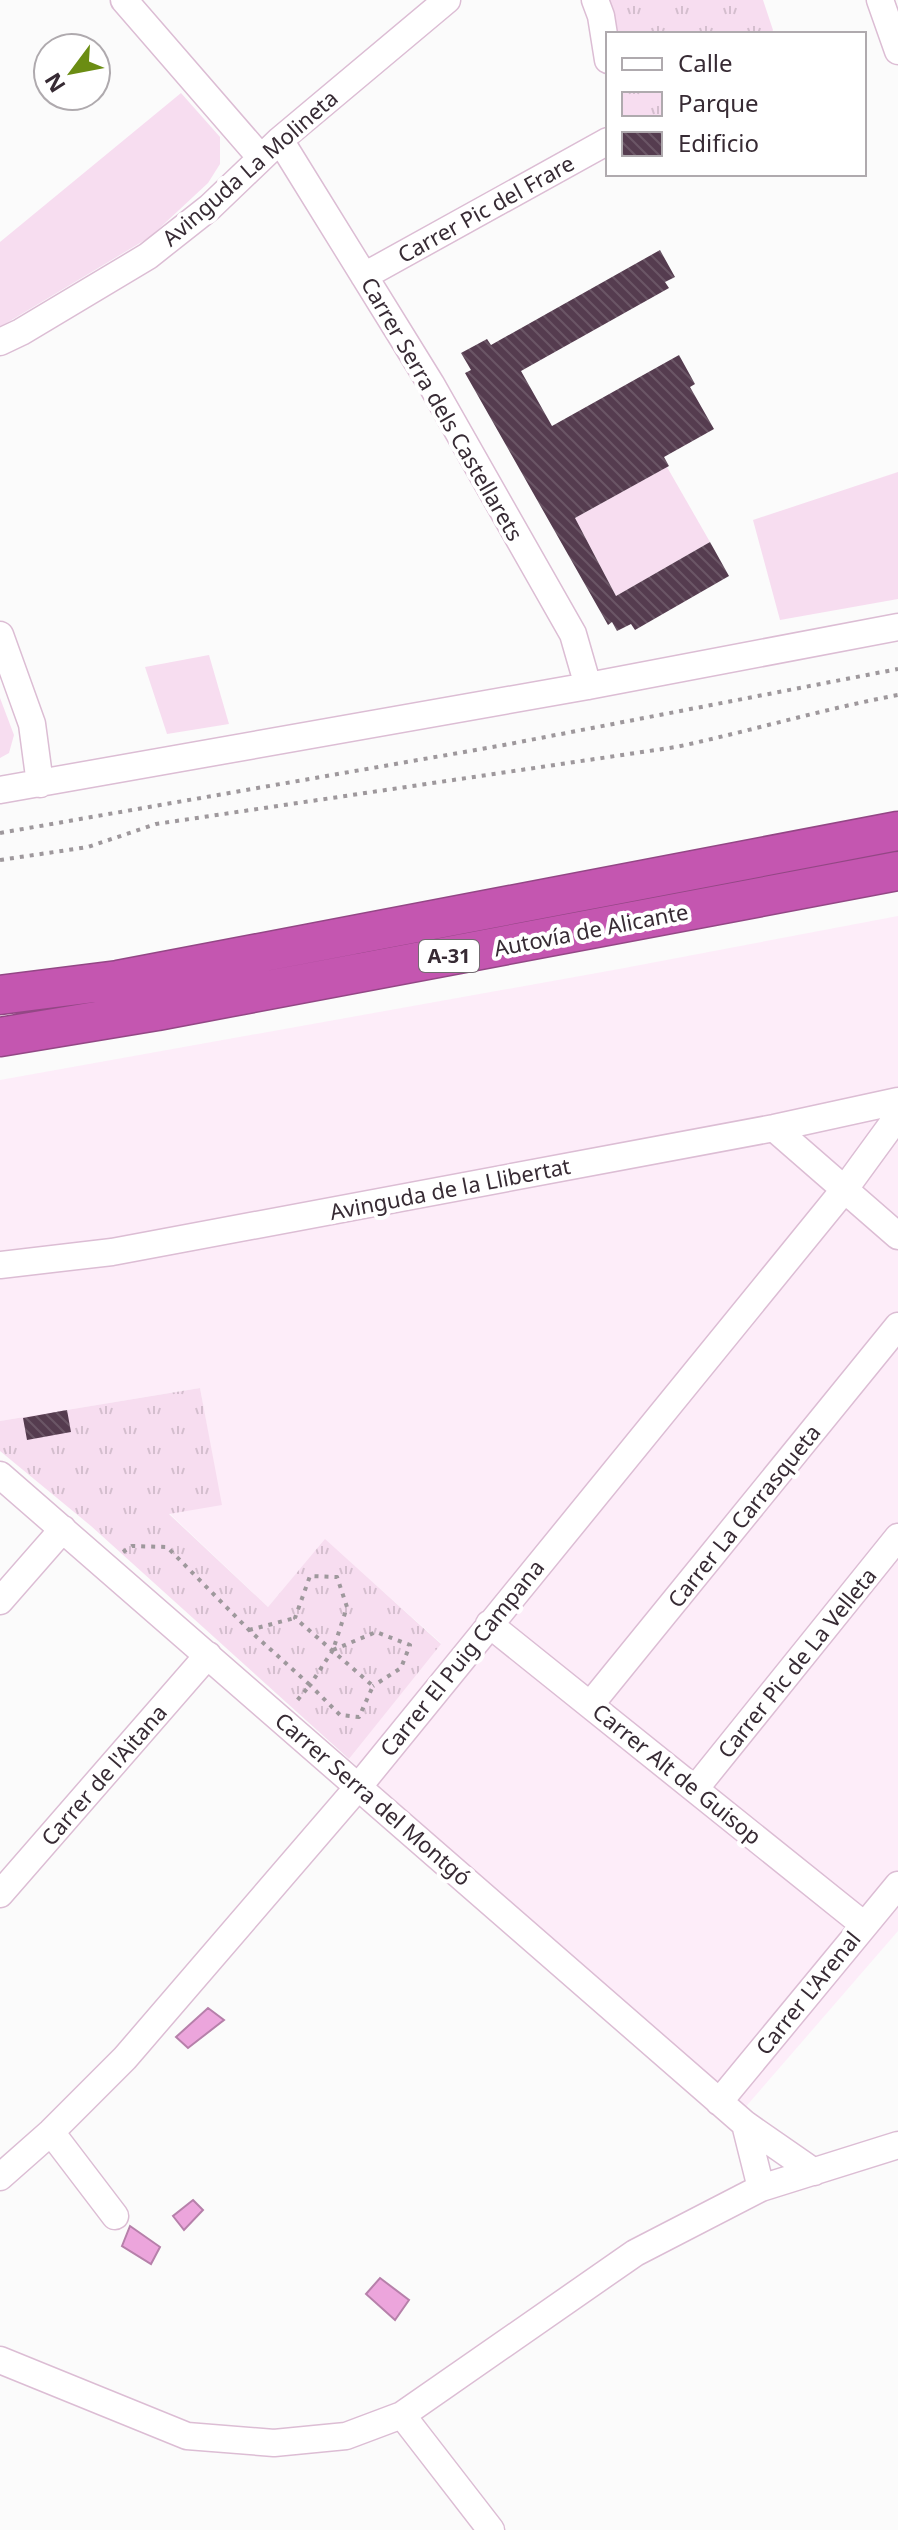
<svg xmlns="http://www.w3.org/2000/svg" width="898" height="2530" viewBox="0 0 898 2530" font-family="'Noto Sans',sans-serif">
<defs>
<pattern id="park-tufts" width="24" height="20" patternUnits="userSpaceOnUse" patternTransform="scale(2)"><rect width="24" height="20" fill="#f7ddf0"/><path d="M3 7l-1-3M5 7V3M7 7l1-3M15 17l-1-3M17 17v-4M19 17l1-3" fill="none" stroke="#d4bece"/></pattern>
<pattern id="building-back-hatch" width="6" height="6" patternUnits="userSpaceOnUse" patternTransform="scale(2)"><rect width="6" height="6" fill="#553c4f"/><path d="M-1 5l2 2M0 0l6 6M5-1l2 2" fill="none" stroke="#6b5666"/></pattern>
</defs>
<rect width="100%" height="100%" fill="#fbfbfb"/>
<path fill="#fdedf9" d="M898,916V1931L743,2110L349,1759L441,1643L325,1540L268,1607L169,1513L221,1504L200,1388L0,1421V1080L619,969Z"/>
<path fill="#f7ddf0" d="M181,93L220,137V164L208,183L150,237L0,327V242Z
M667,467L710,542L616,596L575,518Z
M898,472V599L780,620L753,520Z
M209,655L229,724L167,734L145,667Z
M0,698L14,735L9,753L0,758Z"/>
<path fill="url(#park-tufts)" d="M606,0H763L773,30L771,34H617Z
M200,1388L222,1505L169,1514L268,1607L325,1539L441,1644L349,1759L91,1526L0,1451V1421Z"/>
<path fill="#eca5dc" stroke="#b680aa" stroke-width="2" d="M208,2008L224,2020L188,2048L176,2037Z
M193,2200L203,2210L184,2230L173,2216Z
M130,2226L160,2247L151,2264L122,2246Z
M380,2278L409,2300L395,2320L366,2294Z"/>
<path fill="url(#building-back-hatch)" d="M660,250L675,277L665,282L669,288L521,371L552,426L679,355L695,384L690,387L714,429L664,457L669,466L575,518L616,596L710,542L729,576L635,630L631,624L617,631L612,622L608,625L465,373L471,370L461,353L487,339L491,345Z
M67,1410L71,1432L27,1440L23,1418Z"/>
<g fill="none" stroke-linecap="round" stroke-linejoin="round">
<g stroke="#dcbdd4" stroke-width="29">
<path id="minor" d="M124,0L261,158
M595,0L601,16L608,60
M880,0L898,51
M280,140L431,384L573,634L588,686
M364,276L608,141
M0,342L21,332L148,256L210,207L280,140L447,0
M0,635L32,724L40,784
M0,790L588,686L898,627
M774,1128L898,1236
M0,1265L112,1252L774,1128L898,1101
M0,1475L745,2124L814,2172
M0,1601L63,1529
M489,1624L864,1925
M590,1705L898,1326
M695,1789L898,1537
M0,1894L208,1655
M719,2102L898,1885
M745,2124L761,2188
M51,2132L115,2216
M0,2177L51,2132L125,2058L359,1786L844,1190L898,1116
M0,2360L187,2436L274,2443L346,2436L402,2415L635,2253L761,2188L898,2145
M402,2415L491,2530"/>
</g>
<g stroke="#934785" stroke-width="41">
<path id="highway" d="M0,995L118,980L898,831
M0,1037L157,1011L898,871"/>
</g>
<path stroke="#9e989c" stroke-width="4" stroke-dasharray="4 6" stroke-linecap="butt" d="M0,833L504,745L898,669
M0,860L88,847L156,824L676,747C751,731 823,709 898,695
M123,1552L132,1546L167,1547L249,1630L310,1685L295,1703
M249,1630L295,1618
M333,1650L310,1685L340,1715L359,1717L373,1686L295,1618L310,1576L337,1577L347,1607L333,1650
M333,1650L376,1632L410,1645L401,1668L373,1686"/>
<use href="#minor" stroke="#fff" stroke-width="26"/>
<use href="#highway" stroke="#c456b0" stroke-width="38"/>
</g>
<g text-anchor="middle" stroke-width="8" stroke-linejoin="round" paint-order="stroke">
<rect fill="#fff" stroke="#736b71" stroke-width="2" x="419" y="940" width="60" height="32" rx="6"/>
<g font-size="20" font-weight="bold" fill="#372b34">
<text x="449" y="963">A-31</text>
</g>
<g font-size="22" fill="#372b34" stroke="#fff">
<text transform="translate(250 168) rotate(-41)" y="8">Avinguda La Molineta</text>
<text transform="translate(486 209) rotate(-29)" y="8">Carrer Pic del Frare</text>
<text transform="translate(442 409) rotate(60)" y="8">Carrer Serra dels Castellarets</text>
<text transform="translate(591 930) rotate(-11)" y="8">Autovía de Alicante</text>
<text transform="translate(450 1189) rotate(-11)" y="8">Avinguda de la Llibertat</text>
<text transform="translate(744 1516) rotate(-51)" y="8">Carrer La Carrasqueta</text>
<text transform="translate(462 1658) rotate(-51)" y="8">Carrer El Puig Campana</text>
<text transform="translate(797 1663) rotate(-51)" y="8">Carrer Pic de La Velleta</text>
<text transform="translate(677 1774) rotate(39)" y="8">Carrer Alt de Guisop</text>
<text transform="translate(104 1775) rotate(-49)" y="8">Carrer de l'Aitana</text>
<text transform="translate(373 1799) rotate(41)" y="8">Carrer Serra del Montgó</text>
<text transform="translate(808 1993) rotate(-51)" y="8">Carrer L'Arenal</text>
</g>
</g>
<rect x="606" y="32" width="260" height="144" fill="#ffffff" stroke="#afaaae" stroke-width="2"/>
<rect x="622" y="58" width="40" height="12" fill="#ffffff" stroke="#afaaae" stroke-width="2"/>
<text x="678" y="72" font-size="24" fill="#372b34">Calle</text>
<rect x="622" y="92" width="40" height="24" fill="url(#park-tufts)" stroke="#afaaae" stroke-width="2"/>
<text x="678" y="112" font-size="24" fill="#372b34">Parque</text>
<rect x="622" y="132" width="40" height="24" fill="url(#building-back-hatch)" stroke="#afaaae" stroke-width="2"/>
<text x="678" y="152" font-size="24" fill="#372b34">Edificio</text>
<g transform="translate(72 72) rotate(238)"><circle r="38" fill="#ffffff" stroke="#afaaae" stroke-width="2"/>
<path d="M0-6L14 30L0 20L-14 30Z" fill="#6b8d13"/>
<text y="-12" font-size="22" font-weight="bold" text-anchor="middle" fill="#372b34">N</text>
</g>
</svg>
